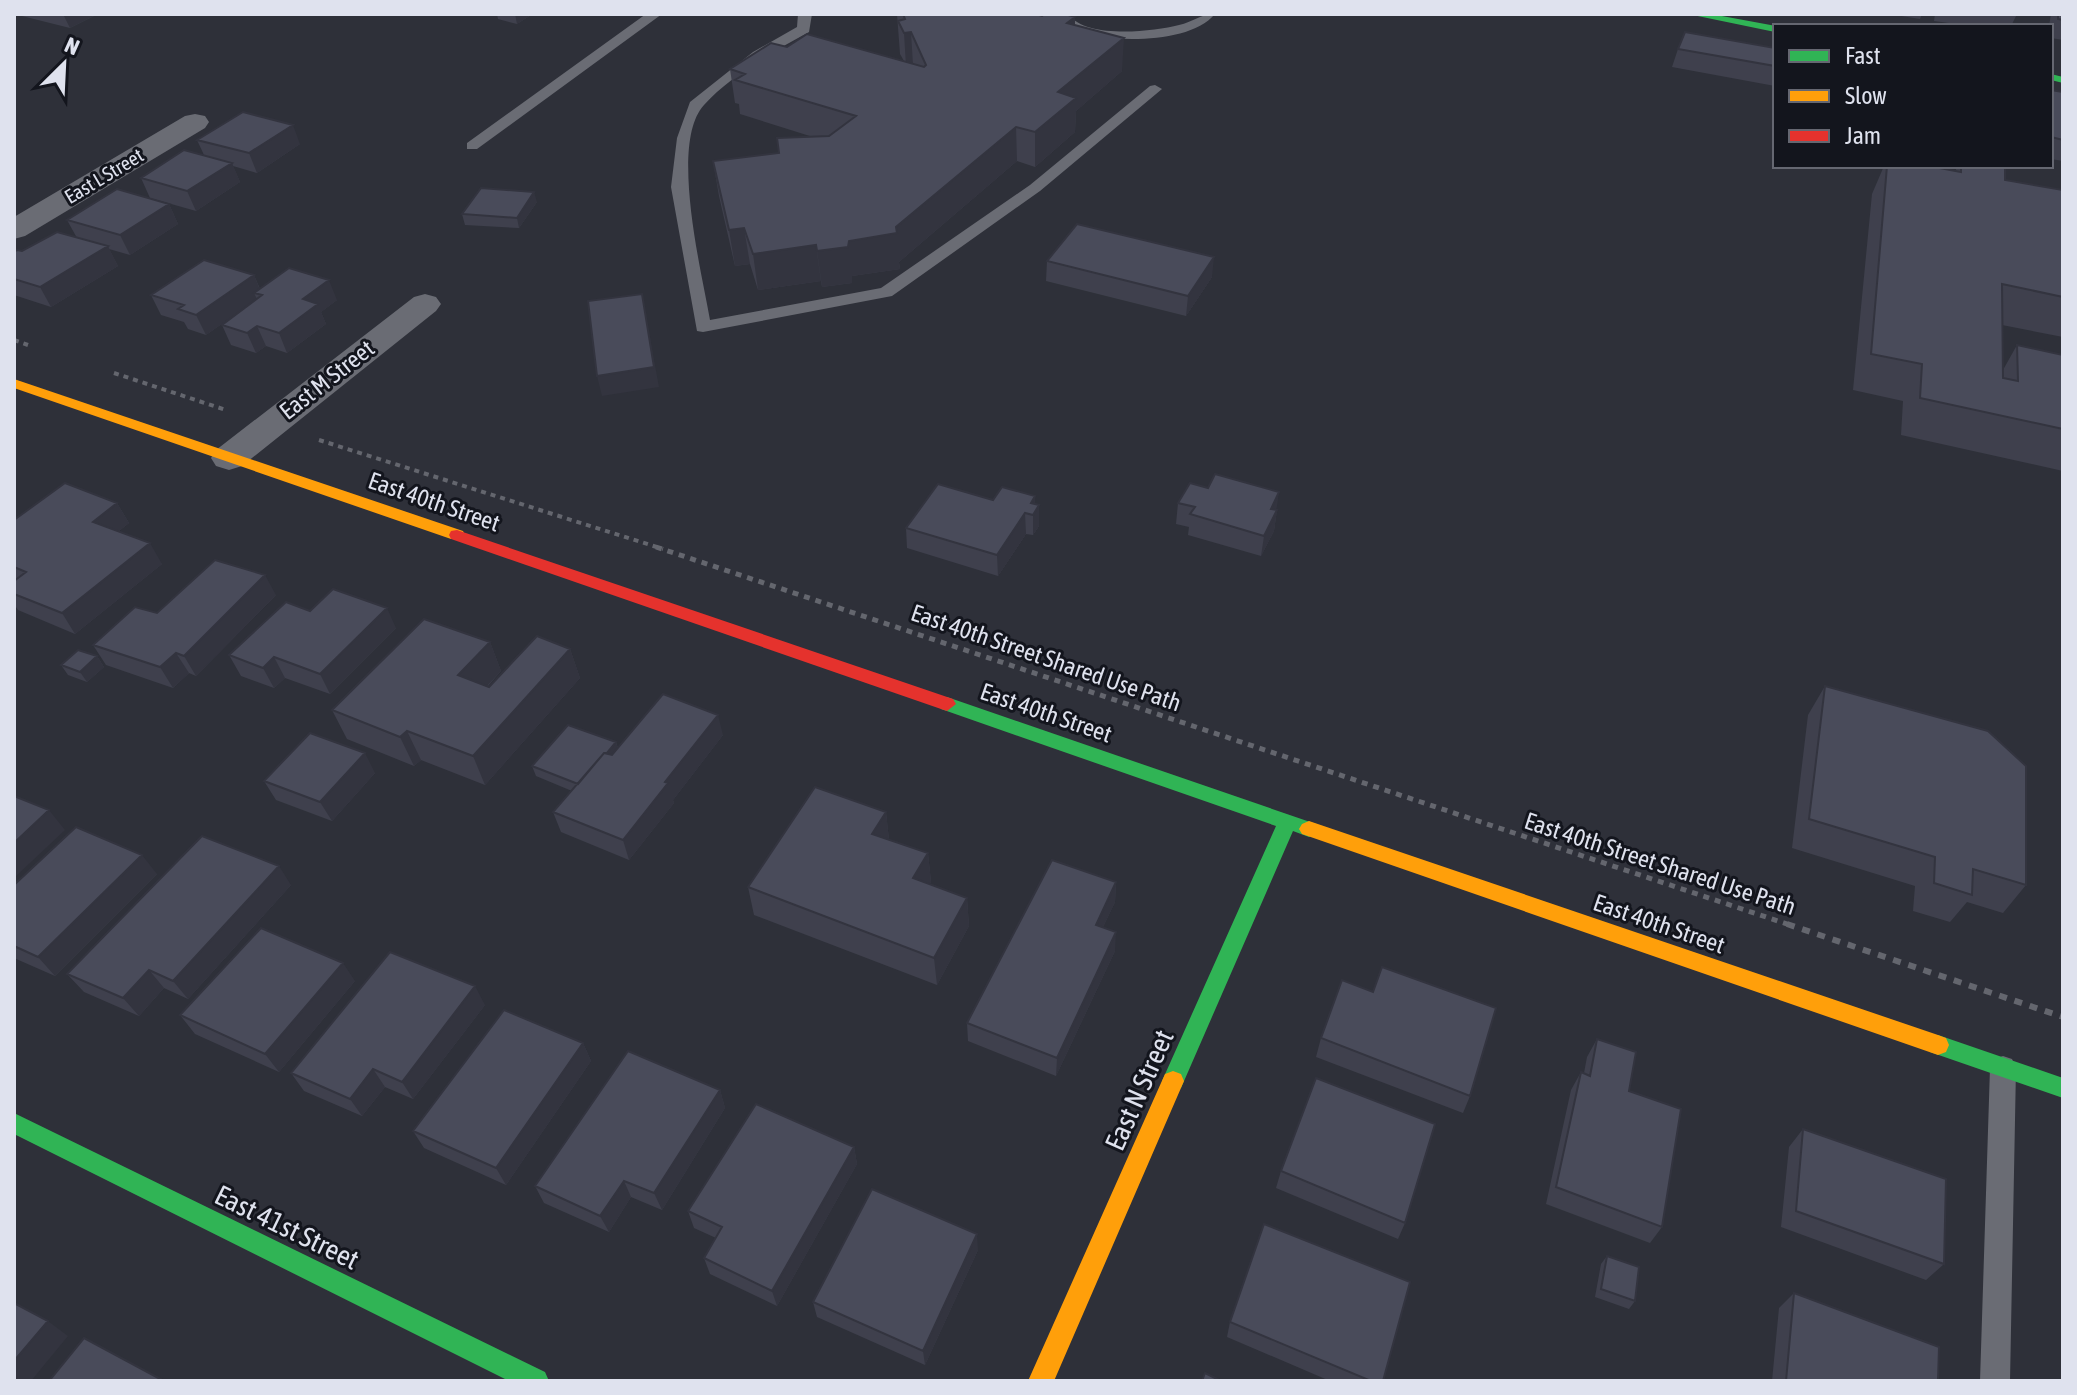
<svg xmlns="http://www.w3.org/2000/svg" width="2077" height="1395" viewBox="0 0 2077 1395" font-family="'Asap Condensed',sans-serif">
<rect width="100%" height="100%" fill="#2e3039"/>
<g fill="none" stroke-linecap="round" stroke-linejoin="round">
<path stroke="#64666e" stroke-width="4" stroke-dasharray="5 5" stroke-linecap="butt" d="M14,340L28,345
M114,373L226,410
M319,440L663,549"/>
<path stroke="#64666e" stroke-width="5" stroke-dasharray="6 6" stroke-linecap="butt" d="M656,547L1793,926"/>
<path stroke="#64666e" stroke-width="6" stroke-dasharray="8 8" stroke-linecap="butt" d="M1787,924L2063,1017"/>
<path fill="#6a6c74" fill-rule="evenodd" d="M646,14H662L477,149H467V143Z
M798,14H812L809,32C774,51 731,75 704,105C669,143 702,273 710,320L881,288L1030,185L1150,86L1155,85L1162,89L1040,191L892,296L703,332L697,331L671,187L677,138L690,102L753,52L797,27Z
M1054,14H1068C1086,39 1151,32 1179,25C1193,22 1200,14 1215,14C1188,46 1106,42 1069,31Z
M2003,1056L2012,1059L2016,1068L2010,1381H1980L1990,1068L1994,1059Z"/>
<path fill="#6a6c74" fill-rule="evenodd" d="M195,114L205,116L209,122L205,128L25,236L14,239V217L185,116Z
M425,294L436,297L441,304L436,311L242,466L229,470L216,466L211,458L216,450L414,297Z"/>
<path fill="#30b455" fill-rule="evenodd" d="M1688,14H1711L1776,26L1775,32Z
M2051,74L2063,77V83L2051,80Z
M947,697L1316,824L1319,829L1316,834L1309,837L1293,831L1181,1088L1173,1091L1165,1088L1162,1081L1276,826L941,709L938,704L941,699Z
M1938,1035L2063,1078V1098L1930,1052L1927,1045L1930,1038Z
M14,1113L545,1372L549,1381H509L14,1134Z"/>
<path fill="#ff9f0a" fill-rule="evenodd" d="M14,379L463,531L465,535L463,539H451L14,388Z
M1309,821L1938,1035L1946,1038L1949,1045L1946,1052L1938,1055L1302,834L1299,829L1302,824Z
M1173,1071L1181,1074L1184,1081L1054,1381H1028L1165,1074Z"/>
<path fill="#e5322d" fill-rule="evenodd" d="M457,530L953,699L956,704L947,711L941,709L451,539L449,535L451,531Z"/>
</g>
<path fill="#3f404d" d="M17,14H98L70,28L18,15Z
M497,14H531V15L517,24L498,19Z
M897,14H1036L1042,16L1075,17V25L1122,71L1076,111L1075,132L1035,167L1017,161L899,262L900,269L852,276V283L822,287L821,281L758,290L750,264L735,266L719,196L713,161L779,153L813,137L740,114L739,104L735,103L730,69L787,47L904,61L900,54Z
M1889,14H1922L1920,19Z
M1935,14H2017L2011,26H1971L1934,21Z
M2051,14H2063V40L2051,38V26H2049Z
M1775,48V86L1672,67L1678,49Z
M2051,90L2063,92V161L2051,159Z
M197,140L300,144L257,173L233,166L240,182L196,211L150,198L141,178L204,155Z
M1884,166H1929L1955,171L1958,166H1996L2005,180L2063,190V337L2002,325L2003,370L2017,345L2063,355V471L1901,435L1903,401L1853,390L1872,194Z
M537,202L519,228L465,225L462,214Z
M169,204L178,224L130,255L109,249L118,266L51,307L14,295V252L77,238L67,220Z
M1047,261L1212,277L1186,316L1046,281Z
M254,275L260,289L337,300L321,312L326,324L287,353L266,346L256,353L231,345L222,325L257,299L206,335L188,329L184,322L161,315L151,295Z
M993,500L1039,505V526L1033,535L1026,534L998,576L907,548L906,528Z
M117,503L129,523L119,531L162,564L75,634L18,610L14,604V520Z
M1178,503L1277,510L1274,531L1261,556L1188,535L1189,527L1176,524Z
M276,595L196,676L189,673L173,688L106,665L93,645L157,613Z
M310,611L396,628L330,694L285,678L274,688L241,676L229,655Z
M490,642L501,671L488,686L489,687L570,649L580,678L485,785L421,760L414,766L347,739L332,710Z
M97,656L104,667L87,682L68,675L61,665Z
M1825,686L2026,885L2003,913L1967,902L1950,922L1913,911L1915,886L1792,848L1808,715Z
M723,735L673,800L674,803L629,860L561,832L553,812L572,791L536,776L532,766L616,742L618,748Z
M375,773L332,821L276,800L264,781Z
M886,812L889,840L928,853L931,882L929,884L967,898L969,926L937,985L754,915L748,887Z
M157,874L55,976L14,958V885Z
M1116,882L1115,902L1103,927L1115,951L1056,1076L968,1041L967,1023Z
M291,885L188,999L164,988L139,1016L84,992L67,974Z
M355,981L279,1072L195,1034L180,1015Z
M1373,992L1470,1096L1463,1113L1316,1057L1321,1038Z
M485,1005L413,1099L385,1087L362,1116L304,1091L291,1073Z
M1597,1039L1629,1091L1662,1227L1650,1243L1546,1204L1571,1090L1581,1072L1584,1073L1587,1057Z
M583,1043L591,1061L506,1185L424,1148L413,1131Z
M720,1090L725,1108L662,1210L631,1197L609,1232L544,1203L535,1186Z
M1803,1129L1944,1264L1926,1280L1781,1227L1789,1147Z
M854,1147L857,1164L777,1306L710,1274L704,1258L716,1238L694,1228L688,1211Z
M1281,1171L1405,1223L1398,1239L1276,1188Z
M978,1250L925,1365L817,1317L813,1302Z
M1607,1256L1635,1301L1629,1309L1595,1297L1601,1264Z
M1794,1293L1938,1381H1772L1779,1308Z
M1230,1322L1383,1381H1330L1227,1337Z"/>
<path fill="#33343f" d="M63,14H98L70,28Z
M515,14H531V15L517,24Z
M1075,17L1074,50L1067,23Z
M911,32L913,65L906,66L904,33Z
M1124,38L1122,71L1076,111L1075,132L1035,167V132L1058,92Z
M293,125L300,144L257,173L249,153Z
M1016,127L1017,161L899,262L900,269L852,276V283L822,287L817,251L896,227Z
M232,163L240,182L196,211L187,191Z
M534,192L537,202L519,228L517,218Z
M169,204L178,224L130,255L120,235Z
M744,228L750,264L735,266L729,230Z
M816,245L821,281L758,290L753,254Z
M108,246L118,266L51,307L40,287Z
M1214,257L1212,277L1186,316L1188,296Z
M254,275L262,295L254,293L257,299L206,335L196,315Z
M329,280L337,300L321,312L326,324L287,353L279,333L303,299Z
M642,294L659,387L602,396L597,376Z
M257,326L266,346L256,353L247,333Z
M1279,492L1276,513L1271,509Z
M1035,496V512L1039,505V526L1033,535V515L1031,503Z
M117,503L129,523L105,542L93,522Z
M1277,510L1274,531L1261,556L1264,536Z
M1025,513L1026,534L998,576L997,555Z
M150,543L162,564L75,634L62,613Z
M265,575L276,595L196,676L184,656Z
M387,608L396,628L330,694L320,674Z
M490,642L501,671L470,704L458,675Z
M570,649L580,678L485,785L473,756Z
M176,653L189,673L173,688L160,667Z
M97,656L104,667L87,682L80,672Z
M274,657L285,678L274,688L263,668Z
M718,715L723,735L673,800L674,803L629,860L623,840L665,782Z
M407,731L421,760L414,766L400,737Z
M616,742L619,753L580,785Z
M365,753L375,773L332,821L320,802Z
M49,810L65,830L14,878V843Z
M886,812L889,840L872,834Z
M928,853L931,882L916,906L913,878Z
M142,855L157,874L55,976L38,957Z
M279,866L291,885L188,999L173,981Z
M1116,882L1115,902L1095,944L1096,925Z
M967,898L969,926L937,985L934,958Z
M1116,932L1115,951L1056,1076L1057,1058Z
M343,963L355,981L279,1072L265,1054Z
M149,970L164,988L139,1016L123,998Z
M475,986L485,1005L413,1099L402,1082Z
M583,1043L591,1061L506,1185L496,1168Z
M373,1069L385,1087L362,1116L350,1099Z
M720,1090L725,1108L662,1210L654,1193Z
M854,1147L857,1164L777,1306L772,1291Z
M624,1181L631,1197L609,1232L600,1216Z
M977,1234L978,1250L925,1365L923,1351Z
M48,1321L68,1336L31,1381H14V1361Z"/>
<path fill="#494b5a" stroke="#33343f" stroke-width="2" d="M903,14H1036L1042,16L1045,14H1065L1075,17L1067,23L1124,38L1058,92L1076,98L1035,132L1016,127L896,227L897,233L849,241L848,247L817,251L816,245L753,254L744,228L729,230L713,161L779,153L777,138L829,136L856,116L735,80L745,74L730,69L771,43L787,47L807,34L924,67L926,65L911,32L904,33L898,21L905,19Z
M2058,14H2063V20L2058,19Z
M1685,32L1775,48V66L1678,49Z
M2051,90L2063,92V140L2051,137Z
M243,112L293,125L249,153L197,140Z
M184,150L232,163L187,191L141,178Z
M1887,166H1929L1961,172V166H1996L2005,168V180L2063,190V297L2002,284L2003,378L2018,381L2017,345L2063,355V429L1920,398L1922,364L1871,354Z
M481,188L534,192L517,218L462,214Z
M117,189L169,204L120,235L67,220Z
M1077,224L1214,257L1188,296L1047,261Z
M57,232L108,246L40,287L14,279V252L17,250L22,251Z
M204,260L254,275L196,315L178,309L184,305L151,295Z
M289,268L329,280L303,299L318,304L279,333L257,326L247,333L222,325L262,295L254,293Z
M642,294L654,367L597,376L588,301Z
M1215,474L1279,492L1271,509L1277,510L1264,536L1190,514L1195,507L1178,503L1190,483L1208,488Z
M65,483L117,503L93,522L150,543L62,613L14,594V581L26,572L14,567V520Z
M938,484L993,500L1002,487L1035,496L1031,503L1039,505L1033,515L1025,513L997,555L906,528Z
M215,560L265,575L184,656L176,653L160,667L93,645L135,607L157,613Z
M333,589L387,608L320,674L274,657L263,668L229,655L286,602L310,611Z
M424,619L490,642L458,675L489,687L537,636L570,649L473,756L407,731L400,737L332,710Z
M78,650L97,656L80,672L61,665Z
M1825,686L1988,731L2026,766V885L1973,869L1972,895L1934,883L1935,857L1809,819Z
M663,694L718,715L665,782L668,783L623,840L553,812L604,753L612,755Z
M568,725L616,742L607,753H604L578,784L532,766Z
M310,733L365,753L320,802L264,781Z
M815,787L886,812L872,834L928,853L913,878L967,898L934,958L748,887Z
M14,796L49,810L14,843Z
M76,827L142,855L38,957L14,946V885Z
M202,836L279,866L173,981L149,970L123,998L67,974Z
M1052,860L1116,882L1096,925L1116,932L1057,1058L967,1023Z
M261,928L343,963L265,1054L180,1015Z
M390,952L475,986L402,1082L373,1069L350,1099L291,1073Z
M1382,967L1496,1008L1470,1096L1321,1038L1342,980L1373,992Z
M504,1010L583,1043L496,1168L413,1131Z
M1597,1039L1636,1052L1629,1091L1681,1109L1662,1227L1556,1187L1581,1072L1590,1076Z
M628,1051L720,1090L654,1193L624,1181L600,1216L535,1186Z
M1316,1078L1435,1124L1405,1223L1281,1171Z
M756,1104L854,1147L772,1291L704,1258L722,1227L688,1211Z
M1803,1129L1946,1179L1944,1264L1796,1211Z
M872,1189L977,1234L923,1351L813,1302Z
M1264,1224L1410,1282L1383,1381H1371L1230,1322Z
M1607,1256L1639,1267L1635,1301L1601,1289Z
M1794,1293L1939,1347L1938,1381H1786Z
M14,1303L48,1321L14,1361Z
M84,1338L164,1381H49Z
M1205,1373L1221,1381H1202Z"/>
<g text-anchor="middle" stroke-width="6" stroke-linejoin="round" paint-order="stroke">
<g font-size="20" fill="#dfe2ee" stroke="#13151d">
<text transform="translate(104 176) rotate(-31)" y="7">East L Street</text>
</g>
<g font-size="24" fill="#dfe2ee" stroke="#13151d">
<text transform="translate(327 380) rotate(-38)" y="8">East M Street</text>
<text transform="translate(434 502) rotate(19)" y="8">East 40th Street</text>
<text transform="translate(1046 658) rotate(19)" y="8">East 40th Street Shared Use Path</text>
<text transform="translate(1046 713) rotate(19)" y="8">East 40th Street</text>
<text transform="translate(1660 864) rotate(18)" y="8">East 40th Street Shared Use Path</text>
<text transform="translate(1659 924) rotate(19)" y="8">East 40th Street</text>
</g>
<g font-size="28" fill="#dfe2ee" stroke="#13151d">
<text transform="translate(1139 1090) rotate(-66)" y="10">East N Street</text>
<text transform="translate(287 1227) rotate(26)" y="10">East 41st Street</text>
</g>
</g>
<rect width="2077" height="1395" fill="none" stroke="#dfe2ee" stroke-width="32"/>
<rect x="1773" y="24" width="280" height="144" fill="#13151d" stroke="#656771" stroke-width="2"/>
<rect x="1789" y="50" width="40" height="12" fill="#30b455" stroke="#656771" stroke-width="2"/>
<text x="1845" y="64" font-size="24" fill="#dfe2ee">Fast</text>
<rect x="1789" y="90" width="40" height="12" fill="#ff9f0a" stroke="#656771" stroke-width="2"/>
<text x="1845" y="104" font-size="24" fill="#dfe2ee">Slow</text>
<rect x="1789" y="130" width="40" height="12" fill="#e5322d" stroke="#656771" stroke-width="2"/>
<text x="1845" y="144" font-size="24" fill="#dfe2ee">Jam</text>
<g transform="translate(64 64) rotate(24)" stroke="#13151d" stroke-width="6" paint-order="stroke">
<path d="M0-6L14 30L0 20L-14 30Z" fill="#dfe2ee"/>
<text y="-12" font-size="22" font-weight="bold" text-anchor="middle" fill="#dfe2ee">N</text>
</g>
</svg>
